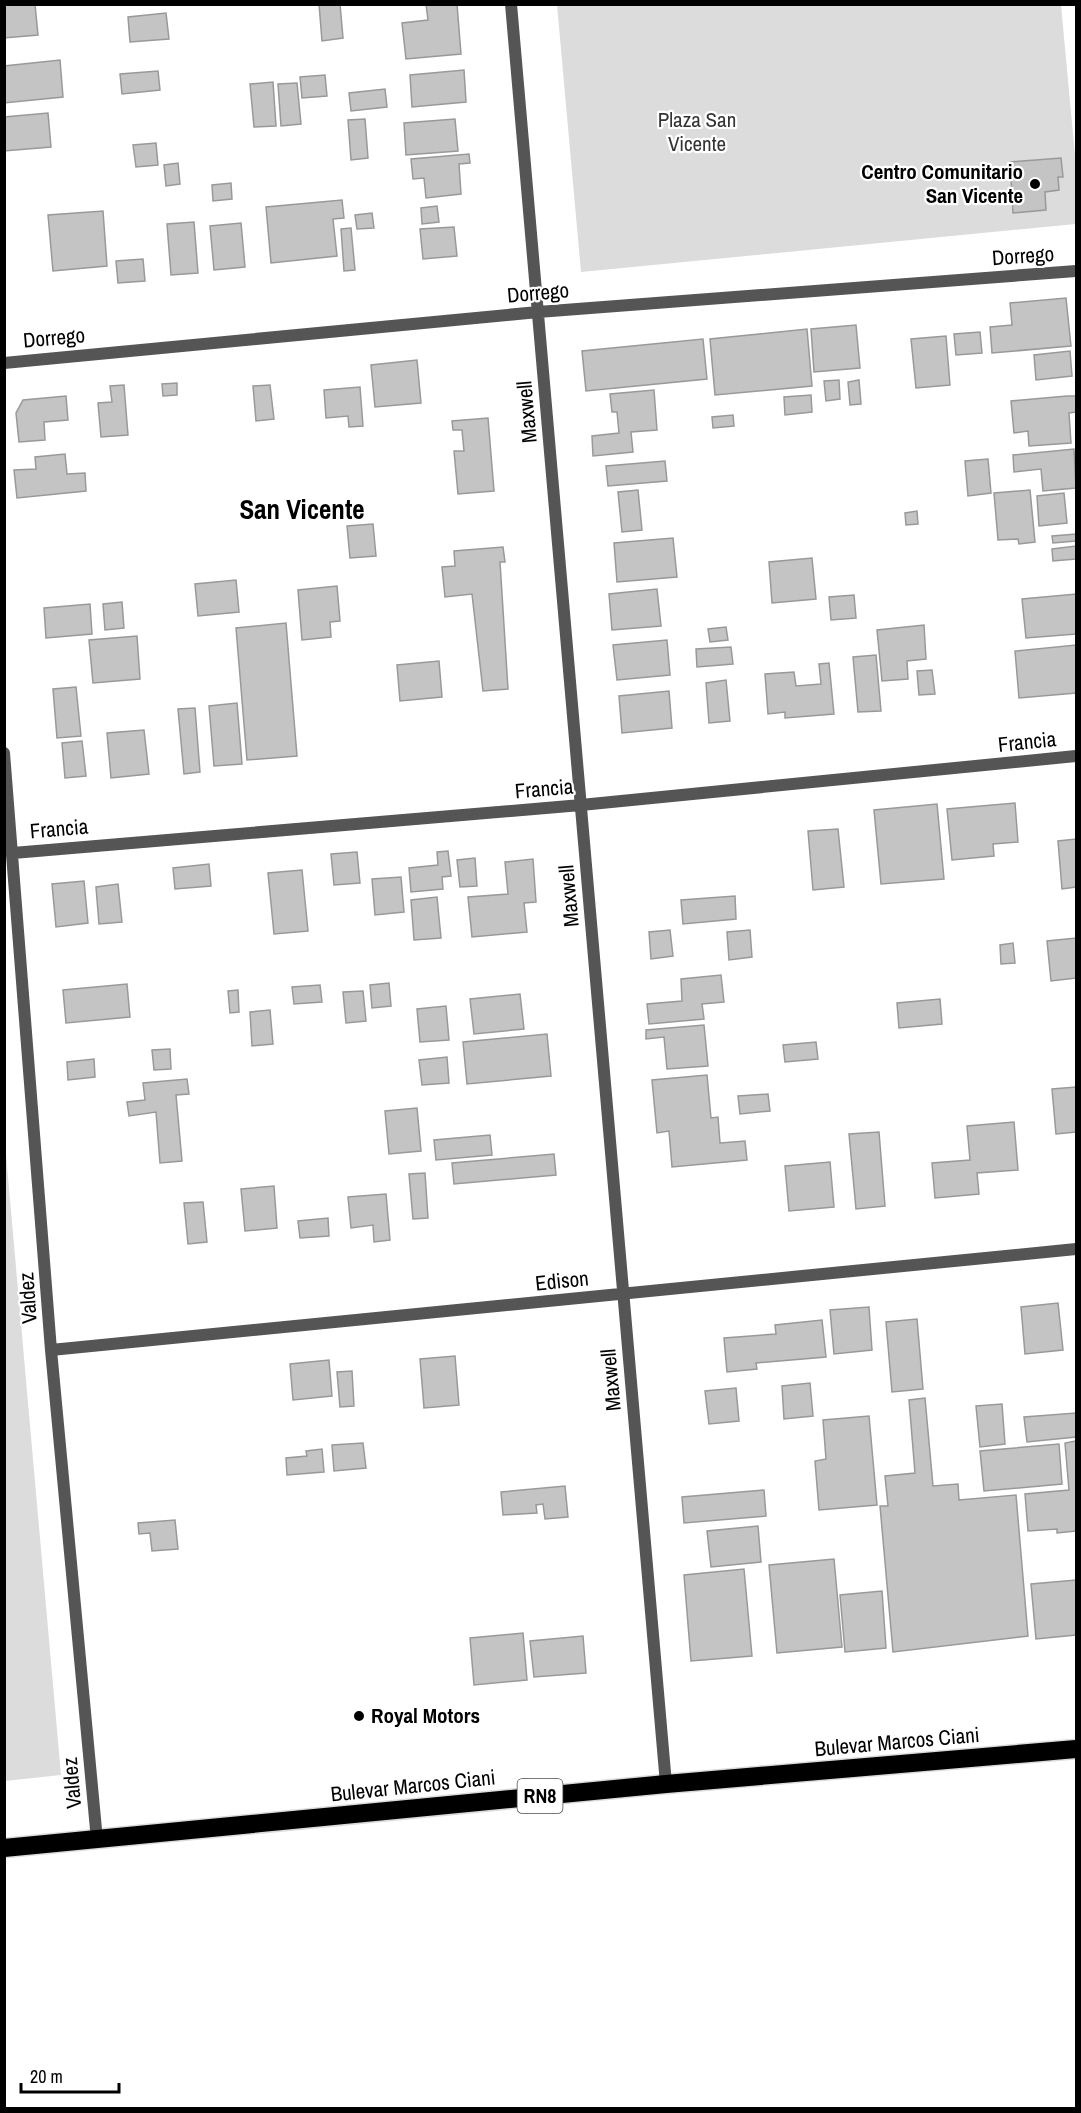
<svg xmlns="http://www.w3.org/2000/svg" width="1081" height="2113" viewBox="0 0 1081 2113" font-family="'Archivo Narrow',sans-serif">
<rect width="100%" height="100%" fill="#fff"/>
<path fill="#dcdcdc" d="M557,5H1061L1076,166V224L581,272Z
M5,1143L61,1775L5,1781H4Z"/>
<path fill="#c4c4c4" stroke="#999" stroke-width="1.5" d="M4,4H35L38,35L4,38Z
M319,4H340L343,38L322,41Z
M426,4H457L461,54L406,59L402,23L428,20Z
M166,13L169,39L130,42L128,17Z
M60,60L63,97L4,103V66Z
M464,70L466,102L412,107L410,75Z
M158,71L160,90L122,94L120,74Z
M325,75L327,96L302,98L300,77Z
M273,82L276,126L254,127L250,84Z
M297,83L301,124L281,126L278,84Z
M385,89L387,107L351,111L349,93Z
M48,113L51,147L4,151V117Z
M365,119L368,158L351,160L348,120Z
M455,119L458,151L406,155L404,123Z
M156,143L158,165L136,167L133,145Z
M469,154L470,163L459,164L461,194L426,198L424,178L413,179L411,159Z
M1061,158L1063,177H1058L1059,190L1045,192L1046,210L1013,213L1010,162Z
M178,163L180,184L166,186L164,165Z
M231,183L232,199L213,201L212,185Z
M342,200L344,218L333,219L337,256L271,263L266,207Z
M437,206L439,222L422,224L421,208Z
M103,211L107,266L53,271L48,215Z
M372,213L374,228L357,229L355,215Z
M194,222L198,273L171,275L167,224Z
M241,223L245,267L214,270L210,226Z
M454,227L457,256L423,259L420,229Z
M351,228L355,270L344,271L341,229Z
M143,259L145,281L118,283L116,261Z
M1066,298L1071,346L992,353L990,327L1012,325L1010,303Z
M856,325L860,368L814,372L811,329Z
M807,329L812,386L715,395L710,339Z
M980,332L982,353L956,355L954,334Z
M946,336L950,385L916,388L911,339Z
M703,339L707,379L586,391L582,351Z
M1070,351L1072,376L1036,380L1034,355Z
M417,360L421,403L375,407L371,365Z
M839,380L840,399L826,401L824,381Z
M859,380L861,404L850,405L848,382Z
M177,383V395L163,396L162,384Z
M124,385L128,435L101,437L98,403L112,402L110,386Z
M270,385L274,419L256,421L253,386Z
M360,387L363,426L349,427L348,416L326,418L324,390Z
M654,390L657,430L631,432L633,452L593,456L592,436L619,433L617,412H612L610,394Z
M811,395L812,412L785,415L784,397Z
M66,396L68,420L44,422L45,440L19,442L16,413L23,400Z
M1067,396H1076V412L1069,413L1071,443L1029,446L1028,431L1014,433L1011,401Z
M733,415L734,426L713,428L712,417Z
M488,418L494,491L458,494L454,451H464L462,430H453L452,421Z
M1074,449L1076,488L1043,491L1041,469L1014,472L1013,455Z
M65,454L67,474L85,473L86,491L17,498L14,470L36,469L35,457Z
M988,459L991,493L968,496L965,461Z
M665,461L667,481L608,486L606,466Z
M638,490L642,530L622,532L618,492Z
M1030,490L1035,542L1019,544L1018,539L998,540L994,493Z
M1064,493L1067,523L1039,526L1037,496Z
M917,511L918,524L906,525L905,513Z
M373,524L376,556L350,558L347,526Z
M1076,534V541L1053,543L1052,536Z
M673,538L677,577L617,582L614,543Z
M1076,546V559L1053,561L1052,549Z
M503,547L505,562H500L508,689L483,691L472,594L445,597L442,567L455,566L454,551Z
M812,558L816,599L772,603L769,562Z
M236,580L239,612L198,616L195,584Z
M337,586L340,621L330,622L331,637L302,640L298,590Z
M657,589L661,626L612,630L609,594Z
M1076,594V634L1026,638L1022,599Z
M854,595L856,618L831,620L829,597Z
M122,602L124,628L105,630L103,604Z
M90,604L92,634L46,638L44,608Z
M286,623L297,756L247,760L236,628Z
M924,625L926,659L907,661L908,679L882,681L877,630Z
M726,627L728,640L710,642L708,629Z
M137,636L140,679L93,683L89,640Z
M667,640L670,675L617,680L613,645Z
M1076,645V693L1019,698L1015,651Z
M731,647L733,664L697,667L696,649Z
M876,655L881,711L858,712L853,657Z
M439,661L442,697L400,701L397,665Z
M829,663L834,714L785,718V712L768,714L765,674L794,672L796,686L821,684L819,664Z
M932,670L935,694L919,695L917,671Z
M726,680L730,721L709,723L706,683Z
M76,687L81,736L57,738L53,689Z
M669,691L672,728L622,733L619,696Z
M237,703L242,764L214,766L209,706Z
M195,708L200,772L184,774L178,709Z
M144,730L149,774L111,778L107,733Z
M82,741L86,776L65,778L62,743Z
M1015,803L1018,842L993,844L994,856L952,860L947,809Z
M937,804L944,879L881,884L874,810Z
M838,829L844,887L813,890L808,831Z
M1076,839V887L1062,889L1058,841Z
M448,851L451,876L442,877L443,889L411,892L409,868L438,865L437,852Z
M357,852L360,883L334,885L331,854Z
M475,858L477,886L460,887L457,860Z
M533,859L536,902L524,903L527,932L472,937L468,897L508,894L505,862Z
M209,864L211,886L175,889L173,868Z
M302,870L308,931L274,934L268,873Z
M401,877L404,912L375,915L372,879Z
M84,881L88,923L56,927L52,884Z
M118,884L122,922L99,924L96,887Z
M735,896L736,919L683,924L681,900Z
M437,897L441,938L414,940L411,900Z
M670,930L673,956L651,959L649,932Z
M750,930L752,957L729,960L727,932Z
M1076,938V978L1051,981L1047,941Z
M1013,943L1015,963L1001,964L1000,945Z
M721,975L724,1002L702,1004L704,1019L649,1024L647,1004L682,1001L681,979Z
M389,983L391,1006L372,1008L370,985Z
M127,984L130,1017L66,1023L63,990Z
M320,985L322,1002L294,1004L292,987Z
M238,990L239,1012L230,1013L228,991Z
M363,991L366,1021L346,1023L343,992Z
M520,994L524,1029L474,1034L470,999Z
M940,999L942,1024L899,1028L897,1003Z
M446,1006L449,1040L420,1042L417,1009Z
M270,1010L273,1044L252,1046L250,1012Z
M704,1025L708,1066L667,1069L664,1037L646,1039V1030Z
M547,1034L551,1076L467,1084L463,1042Z
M816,1042L818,1059L785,1062L783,1045Z
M170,1049L171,1069L154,1070L152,1050Z
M447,1057L449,1083L422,1085L419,1060Z
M94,1059L95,1077L68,1080L67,1062Z
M707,1075L711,1118L718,1117L720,1143L745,1141L747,1160L672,1167L669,1131L657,1133L652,1080Z
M187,1079L189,1094L176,1095L182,1161L160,1163L156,1112L129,1116L127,1102L145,1100L143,1083Z
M1076,1087V1132L1056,1134L1052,1089Z
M768,1094L770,1111L740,1114L738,1096Z
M417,1108L421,1151L389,1154L385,1111Z
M1014,1122L1018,1170L977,1173L979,1194L935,1198L932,1163L970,1160L967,1126Z
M879,1132L885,1206L856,1209L849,1134Z
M490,1135L492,1155L436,1160L434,1140Z
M554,1154L556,1175L454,1184L452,1163Z
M830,1162L834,1207L789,1211L785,1166Z
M425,1173L428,1218L413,1219L409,1174Z
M274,1186L277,1228L245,1231L241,1189Z
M386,1194L390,1240L374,1242L373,1225L351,1228L348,1197Z
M203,1202L207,1242L188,1244L184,1203Z
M328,1218L329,1236L300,1238L298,1221Z
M1058,1303L1063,1350L1025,1354L1021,1307Z
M869,1307L872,1350L834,1354L830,1310Z
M917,1319L923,1389L892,1392L886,1322Z
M822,1320L826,1357L756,1363L757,1369L727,1372L724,1338L776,1334L775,1325Z
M455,1356L459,1405L424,1408L420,1359Z
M329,1360L332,1396L293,1400L290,1364Z
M352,1371L354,1406L340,1407L337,1372Z
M810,1383L813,1416L784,1419L782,1386Z
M736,1388L739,1421L709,1424L705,1391Z
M925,1398L933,1486L958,1484L959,1500L1016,1495L1028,1636L893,1652L880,1506H888L885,1476L915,1473L909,1400Z
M1002,1404L1005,1444L980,1447L976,1406Z
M1076,1413V1437L1027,1442L1024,1417Z
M869,1416L877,1505L819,1510L815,1461L826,1459L823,1420Z
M1076,1441V1531L1057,1533V1529L1028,1531L1025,1494L1069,1490L1065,1443Z
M363,1443L366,1468L334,1471L332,1445Z
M1059,1444L1062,1484L984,1491L980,1451Z
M322,1449L324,1472L287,1475L286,1458L307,1456L306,1451Z
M565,1486L568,1517L545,1519L543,1504L536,1505L537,1513L503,1515L501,1492Z
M764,1490L766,1516L684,1523L682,1497Z
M175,1520L178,1549L152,1551L150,1533L139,1534L138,1523Z
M758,1526L761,1562L711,1567L707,1531Z
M834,1559L842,1647L777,1653L769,1565Z
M744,1569L752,1656L691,1661L684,1575Z
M1076,1580V1635L1036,1639L1031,1584Z
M882,1591L886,1648L845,1652L840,1595Z
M523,1633L527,1680L474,1685L470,1638Z
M583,1636L586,1673L534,1677L530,1641Z"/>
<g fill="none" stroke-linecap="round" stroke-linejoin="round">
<g stroke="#dbdbdb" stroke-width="21">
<path id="highway" d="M4,1848L666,1784L1076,1749"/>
</g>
<path stroke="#555" stroke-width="12" d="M511,4L666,1784
M4,363L538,312L1076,271
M4,753L51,1350L97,1840
M13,853L581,805L1076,756
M51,1350L1076,1249"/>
<use href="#highway" stroke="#000" stroke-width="18"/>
</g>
<g fill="#000" stroke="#fff" stroke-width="2">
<circle cx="1035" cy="184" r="6"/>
<circle cx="359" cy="1716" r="6"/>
</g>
<g text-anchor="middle" stroke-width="4.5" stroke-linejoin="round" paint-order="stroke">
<rect fill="#fff" stroke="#4c4c4c" stroke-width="1.5" x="517.5" y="1779" width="45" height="34" rx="4.5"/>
<g font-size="20" font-weight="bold" fill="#000">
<text x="540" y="1803">RN8</text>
</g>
<g font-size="21" fill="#333" stroke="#fff">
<text x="697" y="127">Plaza San<tspan x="697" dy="24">Vicente</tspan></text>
</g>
<g font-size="21" font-weight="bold" fill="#000" stroke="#fff" text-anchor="end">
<text x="1023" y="179">Centro Comunitario<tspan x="1023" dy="24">San Vicente</tspan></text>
<text x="371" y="1723" text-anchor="start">Royal Motors</text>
</g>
<g font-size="21" fill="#000" stroke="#fff">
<text transform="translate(1023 256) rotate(-4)" y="7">Dorrego</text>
<text transform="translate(538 293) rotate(-5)" y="7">Dorrego</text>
<text transform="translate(54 338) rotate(-5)" y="7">Dorrego</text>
<text transform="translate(527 412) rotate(-95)" y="7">Maxwell</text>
<text transform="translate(1027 742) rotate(-6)" y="7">Francia</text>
<text transform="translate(544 789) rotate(-5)" y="7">Francia</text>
<text transform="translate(59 829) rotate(-5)" y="7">Francia</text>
<text transform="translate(569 896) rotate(-95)" y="7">Maxwell</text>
<text transform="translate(562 1281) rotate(-6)" y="7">Edison</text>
<text transform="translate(28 1298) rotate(-94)" y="7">Valdez</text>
<text transform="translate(611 1380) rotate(-95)" y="7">Maxwell</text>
<text transform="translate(897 1742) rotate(-5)" y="7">Bulevar Marcos Ciani</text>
<text transform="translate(72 1783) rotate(-95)" y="7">Valdez</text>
<text transform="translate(413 1786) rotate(-6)" y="7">Bulevar Marcos Ciani</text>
</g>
<g font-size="27" font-weight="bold" fill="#000" stroke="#fff">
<text x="302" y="519">San Vicente</text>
</g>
</g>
<rect width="1081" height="2113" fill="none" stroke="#000000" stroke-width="12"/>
<path d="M21 2083v9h98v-9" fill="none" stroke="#000000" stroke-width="3"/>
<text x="30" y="2083" font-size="18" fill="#000000" stroke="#ffffff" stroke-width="4.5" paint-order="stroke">20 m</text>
</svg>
